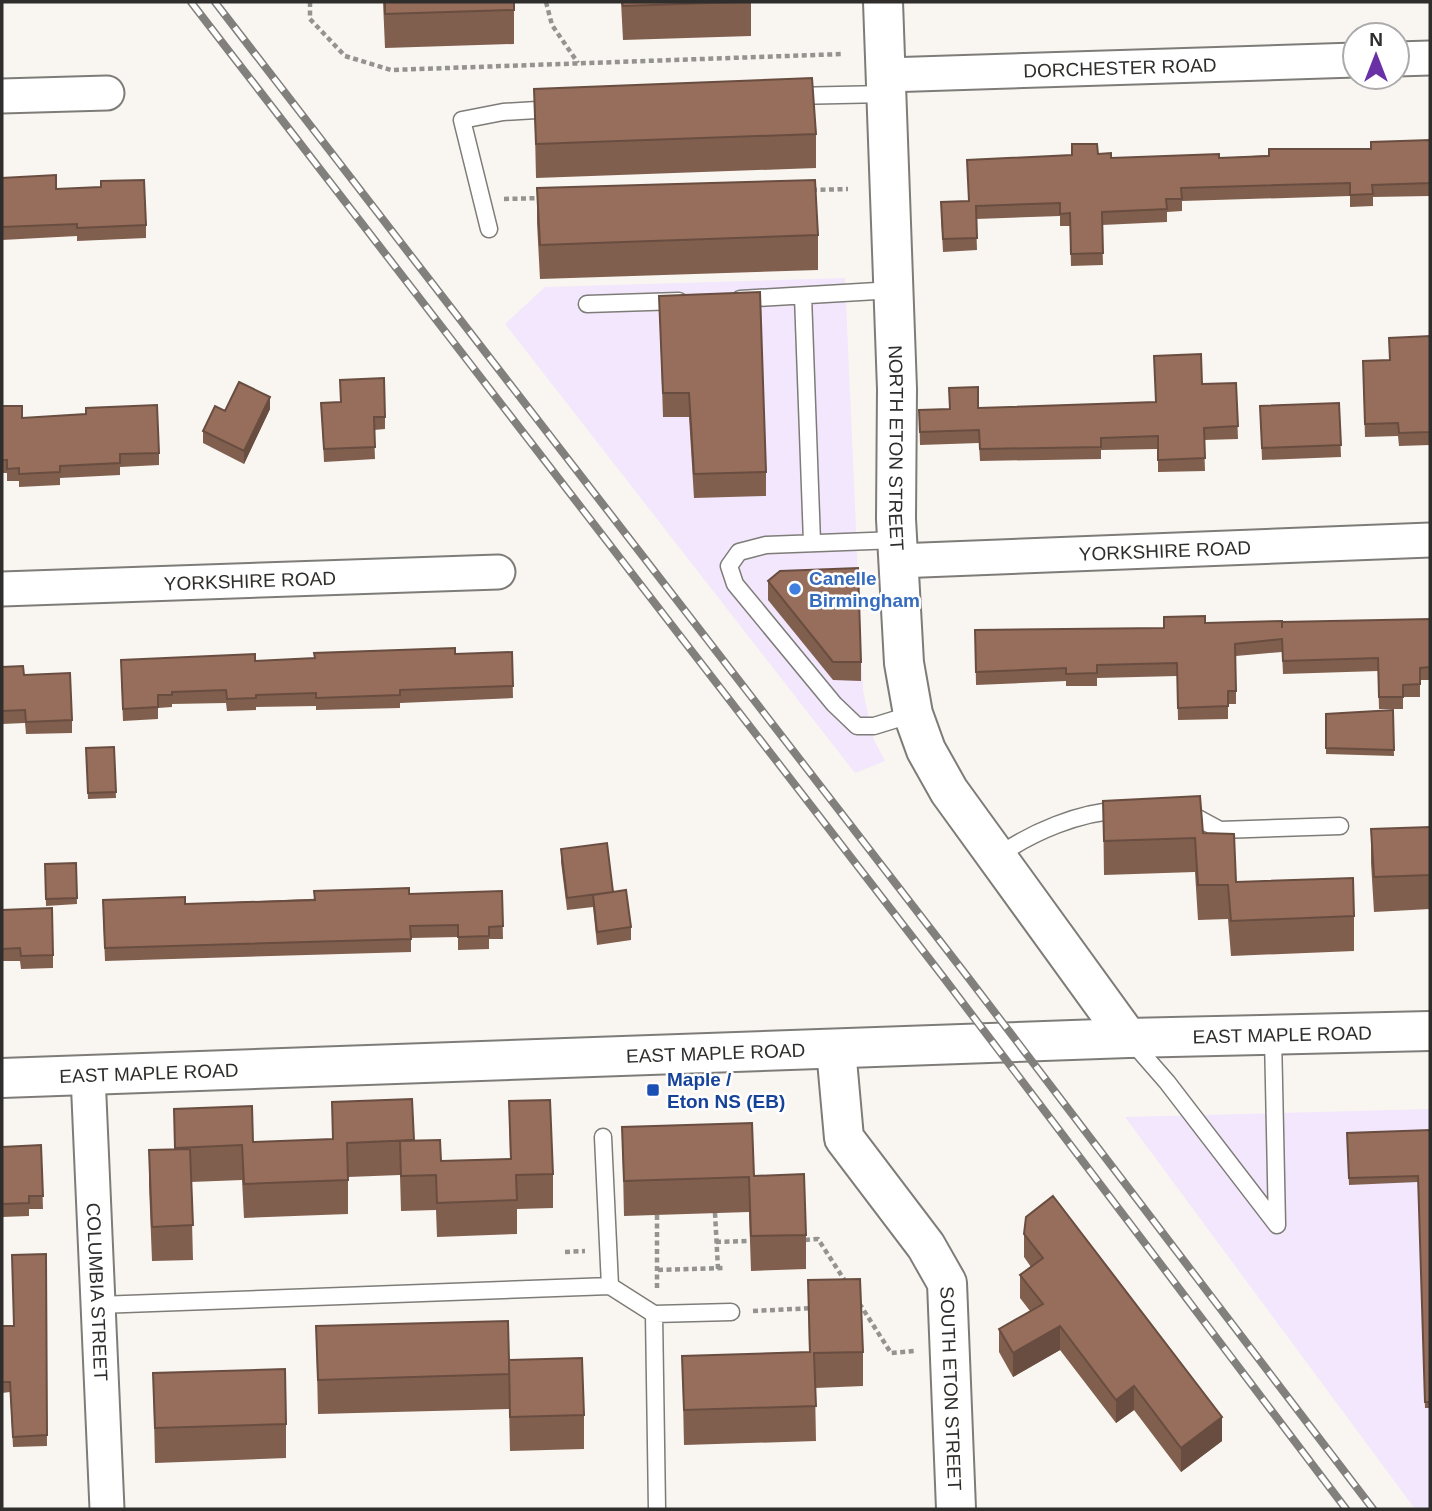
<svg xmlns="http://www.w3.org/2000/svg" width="1432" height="1511" viewBox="0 0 1432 1511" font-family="Helvetica,sans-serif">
<rect width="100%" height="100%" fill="#f9f6f1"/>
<path fill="#f2e7fc" d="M845,278L863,690L873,738L885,761L855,773L505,324L545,287Z
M1430,1109V1509H1415L1125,1117Z"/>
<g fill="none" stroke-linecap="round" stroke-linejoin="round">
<g stroke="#7e7c78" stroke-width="19">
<path id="lane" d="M792,96L886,94
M489,229L462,120L503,112L553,109
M803,296L812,542
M740,299L894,290
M587,304L679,301
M897,540L766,545L739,552L729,566L735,584L834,704L857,726H874L913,714
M1183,810L1220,830L1340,826
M998,856C1032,832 1079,812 1122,810
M1273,1036L1277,1225
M1132,1042L1167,1082L1277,1225
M610,1286L654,1314L657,1509
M98,1305L610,1286L603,1137
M654,1314L731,1312"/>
</g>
<g stroke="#7e7c78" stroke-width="37">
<g id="street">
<path d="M1397,59L1430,58"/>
<path id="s1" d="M886,75L1355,60"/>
<path d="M2,96L107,93"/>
<path id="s2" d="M897,561L1430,540"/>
<path id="s3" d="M2,589L498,572"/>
<path id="s4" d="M88,1075L107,1509"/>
</g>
</g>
<g stroke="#7e7c78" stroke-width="42">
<g id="secondary">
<path id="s5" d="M883,2L897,389L896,519L904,663L913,714L926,750L949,791L1128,1038"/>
<path id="s6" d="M836,1049L844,1138L926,1246L947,1283L956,1509"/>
<path id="s7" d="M2,1078L1128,1038L1430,1031"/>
</g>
</g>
<path stroke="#95938f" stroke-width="4.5" stroke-dasharray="5 3.5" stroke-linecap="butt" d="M310,2V19L345,56L391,70L843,54
M546,2L552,25L578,63
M812,190L848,189
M504,199L541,198
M715,1213L718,1269
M805,1240L818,1239L847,1284
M716,1242L750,1241
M565,1252L585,1251
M658,1270L726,1268
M657,1288V1215
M858,1306H861L891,1353L915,1351
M753,1311L814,1308"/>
<use href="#lane" stroke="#fff" stroke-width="16"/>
<use href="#street" stroke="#fff" stroke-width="33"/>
<use href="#secondary" stroke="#fff" stroke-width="38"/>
<g stroke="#82807d" stroke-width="8">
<path id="rail" d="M191,2L944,978L1346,1509
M215,2L967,976L1373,1509"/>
</g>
<use href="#rail" stroke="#fff" stroke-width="5" stroke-dasharray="16" stroke-linecap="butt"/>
</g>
<path fill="#815f4e" d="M383,2H514V44L385,48Z
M621,2H751V36L623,40Z
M534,89L816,134V168L536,178Z
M1430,140V196L1373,197V206L1350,207V196L1182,201V211L1167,212V222L1102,225L1103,265L1071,266L1070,226H1060V216L976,219L977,250L943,252L941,214L968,201L1098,154L1111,158H1219L1371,149Z
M2,178L56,189L146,225V238L77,241V236L2,240Z
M537,188L818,235V270L540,279L537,223Z
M659,296L766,472V496L694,498L689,417H663Z
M1430,336V445L1399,446L1398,436L1365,437L1363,373L1389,360V338Z
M340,380L385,417V429L374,430L375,459L324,462L321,403L340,402Z
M1236,383L1238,439L1204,440L1205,471L1158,472V449L1101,450V459L980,461L979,443L920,445L919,410L949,409V388L978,408L1156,402L1202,384Z
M1339,403L1341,457L1262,460L1260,406Z
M2,406L22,418L159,453V465L120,467V475L60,478V485L19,487V481H7V473H2Z
M270,409L244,464L203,443V431L225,411Z
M768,581L861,662V681L833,680L768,600Z
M1430,619V680H1420V697H1403V709H1379L1378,671L1283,674L1282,652L1236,656V704H1228V719L1178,720L1177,676L1097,678V686H1066V681L976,685L975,630L1164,628L1205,623L1282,628Z
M512,652L513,698L400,703V708L316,710V706L256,707V710L227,711L226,703L172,704V707L158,708V719L123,721L121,672L255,661Z
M2,667L24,675L72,720V733L26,734L25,723L2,724Z
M1393,710L1394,756L1326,754V714Z
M114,747L116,798L88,799L86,748Z
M1103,801L1203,833L1236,882L1354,916V951L1231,956L1228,919L1198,920L1195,872L1104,875Z
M1430,827V909L1374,912L1371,863V829Z
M561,849L613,892L631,927V940L597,945L593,907L567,910L561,862Z
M76,863L77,904L46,906L45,864Z
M502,891L503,939H489V949L458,950V937L411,938V952L105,961L103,913L185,904Z
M2,910L53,955V968L21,969L20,961H2Z
M509,1101L553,1174V1208L517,1209V1234L437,1237L436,1210L401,1211L400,1175L348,1177V1214L244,1218L242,1180L191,1182L193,1260L152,1261L149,1185V1150L174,1149V1109L253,1142L332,1139V1102L414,1141L441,1161L510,1159Z
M622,1127L754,1176L806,1235V1269L751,1271L749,1212L624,1216Z
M1430,1130V1408H1425L1418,1182L1349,1185L1347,1133Z
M41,1145L43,1209H29V1216L2,1217V1147Z
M1024,1234L1222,1441L1181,1472L1134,1410L1116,1423L1060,1350L1013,1377L999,1352V1329L1030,1311L1020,1298V1275L1031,1267L1024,1257Z
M46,1254L47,1446L13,1447L10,1392L2,1393V1326H14Z
M808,1280L863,1352V1386L815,1388L816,1441L684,1445L682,1356L809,1352Z
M316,1326L509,1360L584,1415V1449L510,1451L509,1405V1409L318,1414Z
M153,1373L286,1424V1458L155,1463Z"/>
<path fill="#694d40" d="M270,397V409L244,464V451Z
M1060,1326V1350L1013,1377V1353Z
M1134,1386V1410L1116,1423V1400Z
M1222,1417V1441L1181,1472V1448Z"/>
<path fill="#966e5b" stroke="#694d40" stroke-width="2" d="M385,2H514V10L385,14Z
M622,2H740L623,6Z
M812,78L816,134L536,144L534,89Z
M1430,140V183L1372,185L1373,194L1350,195V183L1181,188L1182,199H1166L1167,209L1102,212L1103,253L1071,254L1070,213L1060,214V203L976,206L977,238L943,239L941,202L969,201L967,160L1072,155V144H1097L1098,154L1111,153V158L1219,154V158L1269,156V149H1371V142Z
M56,175V189L101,187V181L144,180L146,225L77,228V224L2,227V178Z
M815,180L818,235L540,245L537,188Z
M760,292L766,472L694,474L689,393H663L659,296Z
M1430,336V432L1399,433L1398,423L1365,424L1363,361L1390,360L1389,338Z
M1201,354L1202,384L1236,383L1238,426L1204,428L1205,458L1158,460V436L1101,438V447L980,449L979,430L920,432L919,410L950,409L949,388L978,387V408L1156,402L1154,356Z
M384,378L385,417H374L375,447L324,449L321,403L341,402L340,380Z
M239,382L270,397L244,451L203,431L215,406L225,411Z
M1339,403L1341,445L1262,448L1260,406Z
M157,405L159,453L120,454V463L60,466V472L19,474V468L7,469V460H2V406H22V418L86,414V408Z
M858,568L861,662H833L768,581L780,571Z
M1205,616V623L1282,621V628V622L1430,619V667L1420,668V684L1403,685V697H1379L1378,658L1283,661L1282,639L1235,644L1236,691H1228V706L1178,708L1177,663L1097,665V673L1066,674V668L976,672L975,630L1164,628V617Z
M455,648V654L512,652L513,686L400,690V695L316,698V693L256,695V698L227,699L226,690L172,692V695H158V707L123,709L121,660L255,654V661L315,658L314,653Z
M23,666L24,675L70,673L72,720L26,722L25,710L2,711V667Z
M1393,710L1394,750L1326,748V714Z
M114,747L116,792L88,793L86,748Z
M1200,796L1203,833L1234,834L1236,882L1353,878L1354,916L1231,921L1228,885H1198L1195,838L1104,841L1103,801Z
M1430,827V875L1374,877L1371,829Z
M607,843L613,892L567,898L561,849Z
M76,863L77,898L46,899L45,864Z
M409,888V894L502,891L503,926L489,927V936L458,937V925L410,926L411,939L105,948L103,900L185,897V904L315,900L314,891Z
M626,890L631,927L597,932L593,895Z
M52,908L53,955L21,956L20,948L2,949V910Z
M412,1099L414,1140L347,1143L348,1180L244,1184L242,1145L175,1148L174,1109L252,1106L253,1142L333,1139L332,1102Z
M550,1100L553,1174L516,1175L517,1200L437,1203L436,1175L401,1176L400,1141L440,1140L441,1161L511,1159L509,1101Z
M752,1123L754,1176L804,1174L806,1235L751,1236L749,1177L624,1181L622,1127Z
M1430,1130V1402H1425L1418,1176L1349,1178L1347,1133Z
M41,1145L43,1196H29V1203L2,1204V1147Z
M190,1149L193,1225L152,1227L149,1150Z
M1053,1196L1222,1417L1181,1448L1134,1386L1116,1400L1060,1326L1013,1353L999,1329L1043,1304L1020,1275L1043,1258L1024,1234L1026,1217Z
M46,1254L47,1435L13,1437L10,1382H2V1326H14L12,1255Z
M860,1279L863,1352L814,1353L816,1406L684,1410L682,1356L810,1352L808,1280Z
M508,1321L509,1360L582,1358L584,1415L510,1417L509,1361V1374L318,1380L316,1326Z
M285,1369L286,1424L155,1428L153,1373Z"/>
<circle fill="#3f7fe0" stroke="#fff" stroke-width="2.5" cx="795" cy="589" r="7"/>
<rect fill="#1a4fb4" stroke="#fff" stroke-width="2.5" x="646" y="1083" width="14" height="14" rx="3.5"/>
<g text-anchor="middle" stroke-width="5" stroke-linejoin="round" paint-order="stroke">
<g font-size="19" fill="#2f2e2c" stroke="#fff">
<text dy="7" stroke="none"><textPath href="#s1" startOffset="234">DORCHESTER ROAD</textPath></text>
<text dy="7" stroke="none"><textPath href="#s5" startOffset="446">NORTH ETON STREET</textPath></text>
<text dy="7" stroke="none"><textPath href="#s2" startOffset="268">YORKSHIRE ROAD</textPath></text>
<text dy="7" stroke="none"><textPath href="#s3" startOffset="248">YORKSHIRE ROAD</textPath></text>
<text dy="7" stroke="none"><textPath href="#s7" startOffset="1281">EAST MAPLE ROAD</textPath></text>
<text dy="7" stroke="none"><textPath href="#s7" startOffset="714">EAST MAPLE ROAD</textPath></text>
<text dy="7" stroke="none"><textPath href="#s7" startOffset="147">EAST MAPLE ROAD</textPath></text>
<text dy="7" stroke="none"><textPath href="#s4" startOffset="217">COLUMBIA STREET</textPath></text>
<text dy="7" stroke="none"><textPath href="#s6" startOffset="373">SOUTH ETON STREET</textPath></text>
</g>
<g font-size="19" font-weight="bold" fill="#366cbe" stroke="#fff" text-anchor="start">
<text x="809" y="585">Canelle<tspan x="809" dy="22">Birmingham</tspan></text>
</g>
<g font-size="19" font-weight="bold" fill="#164399" stroke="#fff" text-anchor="start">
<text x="667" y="1086">Maple /<tspan x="667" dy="22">Eton NS (EB)</tspan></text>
</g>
</g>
<rect width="1432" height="1511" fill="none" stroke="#2f2e2c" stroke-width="7"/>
<g transform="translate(1376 56)"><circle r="33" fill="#ffffff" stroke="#acabab" stroke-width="2"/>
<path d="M0-5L12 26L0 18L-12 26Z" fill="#6a30a6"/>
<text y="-10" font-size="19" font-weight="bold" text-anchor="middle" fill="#2f2e2c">N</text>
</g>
</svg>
